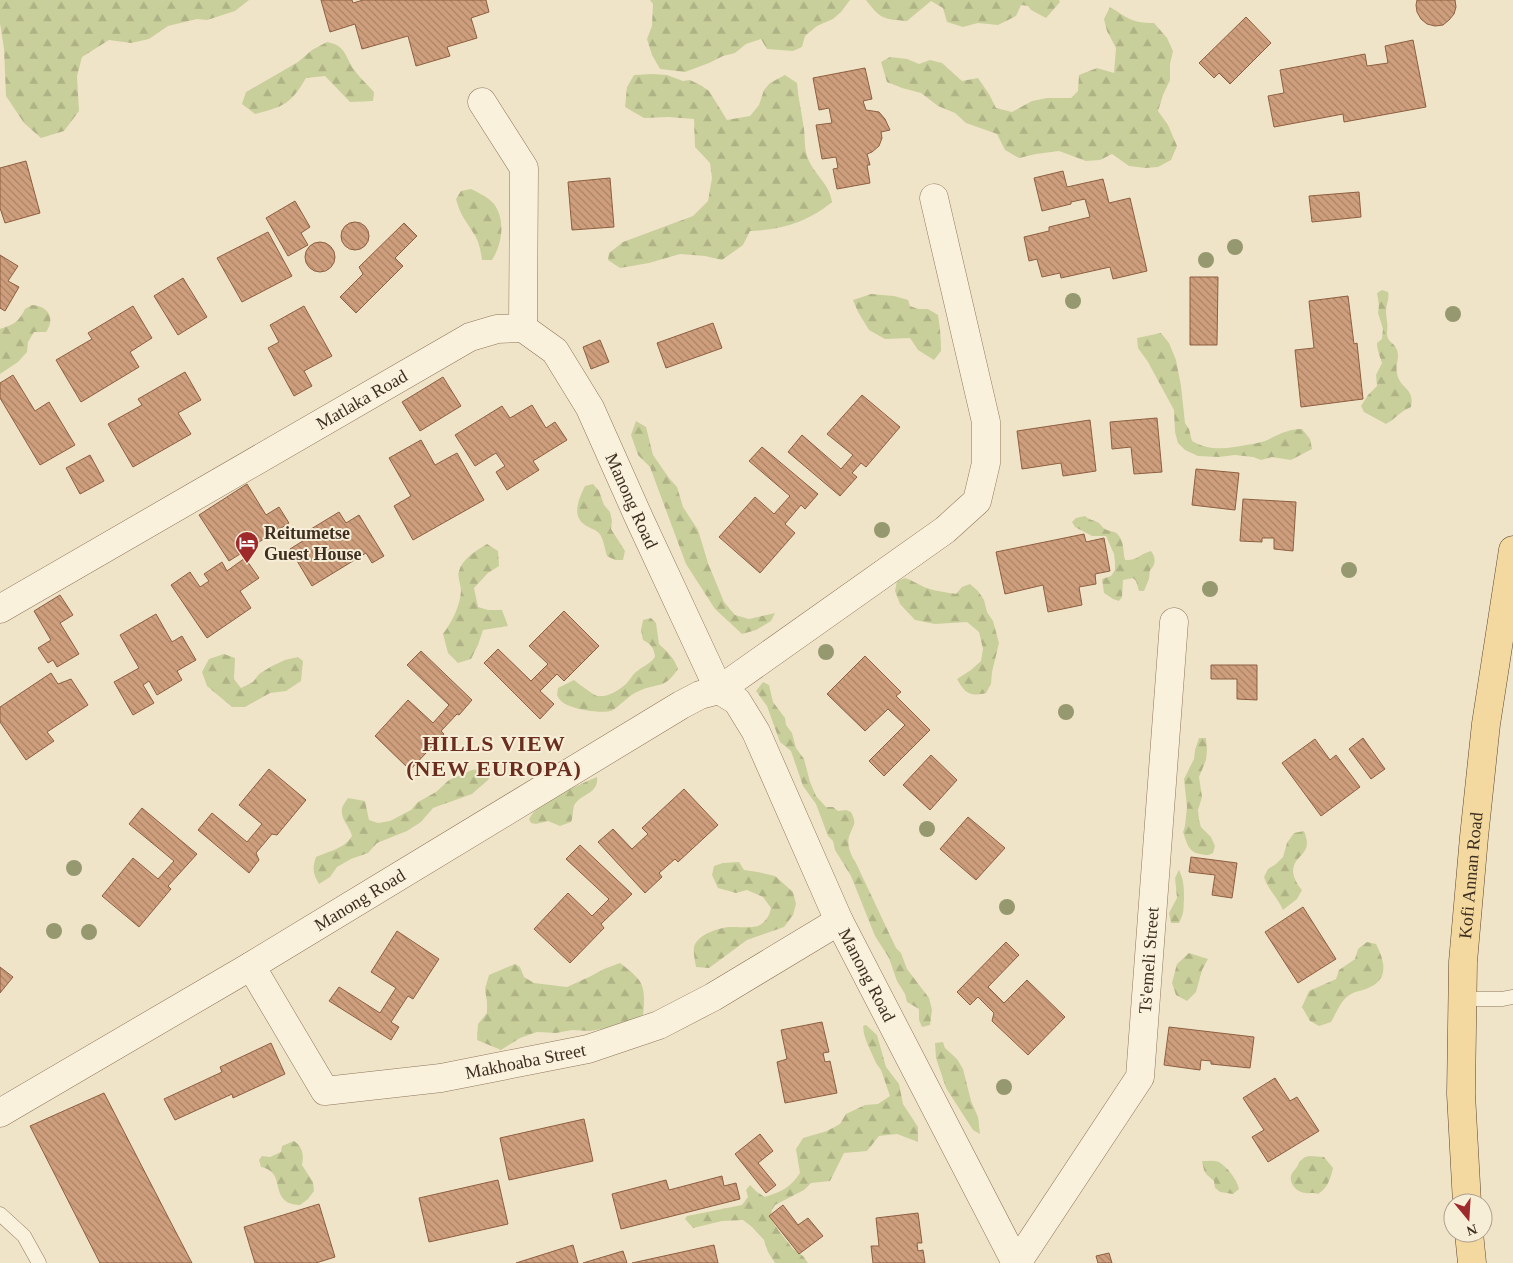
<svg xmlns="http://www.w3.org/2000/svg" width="1513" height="1263" viewBox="0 0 1513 1263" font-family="'Times New Roman',serif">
<defs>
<pattern id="forest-firs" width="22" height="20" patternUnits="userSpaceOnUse" patternTransform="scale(1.25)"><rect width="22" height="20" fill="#c9cf9b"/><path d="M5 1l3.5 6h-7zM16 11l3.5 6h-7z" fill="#aeb285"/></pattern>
<pattern id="building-back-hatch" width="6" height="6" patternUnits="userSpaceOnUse" patternTransform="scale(1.25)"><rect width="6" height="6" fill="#cf9f7d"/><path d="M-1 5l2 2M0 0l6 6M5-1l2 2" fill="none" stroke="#a98266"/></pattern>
</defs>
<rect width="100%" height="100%" fill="#f0e4c8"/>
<path fill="url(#forest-firs)" d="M0,0H249L235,11L207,20L197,19L168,26L149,39L131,43L109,40L82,57L77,76L79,111L64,131L41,138L24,123L6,96L4,49L0,23Z
M650,0H850L841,12L833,19L817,26L805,36L802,47L793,51L767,49L761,39L746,44L735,53L723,56L709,63L685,72L660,69L652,55L647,39L652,26L653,4Z
M866,0H1059L1060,2L1046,18L1031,10L1028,6L1021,5L1016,16L998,25L978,23L963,27L947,22L943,8L931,1L907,21C884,19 881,20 866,0Z
M1110,7C1128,18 1131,23 1154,23L1167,38L1173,51L1170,64V80L1163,95L1158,111L1168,125L1177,146L1171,160L1158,167L1145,168L1129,166L1112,154L1100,160L1086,161L1059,151L1036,154L1019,158L1005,150L997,134L966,123L955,113L938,106L921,93L902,88L887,82L881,62L890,57L907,59L919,64L930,60L942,63L962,81L978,78L989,94L996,108L1012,112L1032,101L1047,98H1071L1078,91L1079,75L1097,68L1114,73L1116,48L1107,31L1104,19Z
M327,42C344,45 345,54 352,67C358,76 367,84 374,92L373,101L350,102L325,76L306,78C291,104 283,107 255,114L242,104L246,92L298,62L312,50Z
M653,74L667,75L683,81L690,80L702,86L709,91L727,120L750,116L759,105L764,90L770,83L785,75L797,83C798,97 801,109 803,123C806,136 803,149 809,161C816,176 830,185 832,202C809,222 780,230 750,231L743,245L722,260L705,256L680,254L649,263L620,268L608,260L609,253L623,242L693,216L708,201L712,178L710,163L695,147L694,119L668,117L644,118L625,107L627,87L634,75Z
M471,189C479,193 488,197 494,204C506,220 502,245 492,260H482C481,252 479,241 474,234C465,219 461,217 456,199L461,191Z
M1382,290L1388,292C1390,298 1386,304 1386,311C1386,315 1387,319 1387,322C1388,326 1387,330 1387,334C1387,342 1395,343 1397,350C1400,358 1395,365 1397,373C1400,390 1415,387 1411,407C1401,411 1396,418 1386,424L1364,412L1361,406L1368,395L1377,386L1376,375L1382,363C1380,356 1377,350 1377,343L1382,339L1383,329L1378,313L1379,305L1377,293Z
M871,294L894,296L908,300L910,306L918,309H928L938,315C940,327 941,339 941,351L934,360L918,350L910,338L885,339L869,330L858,312L853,300Z
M32,305C48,306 56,318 46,332H34L28,342L27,352L18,362L0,374V329C14,324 18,323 25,309Z
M1161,333L1169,343L1176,360L1181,386L1185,423L1189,429L1192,441C1209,451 1227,449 1246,445C1252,444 1259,443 1265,441C1278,435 1287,429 1302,429L1310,439L1312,449L1291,460L1272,457L1261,460L1253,457L1235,455L1219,457L1198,456L1185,450L1178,443L1175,432L1174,410L1148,362L1138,348L1137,338Z
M636,421L646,427L653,455L669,478L677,487L683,507L698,530L708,563L724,602L735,615L749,619L775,613L771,621L756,630L742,634L715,609L686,564L650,467L638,455L631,435Z
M593,484L599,491L604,505L610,512L612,521L611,529L625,551L623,560H615L607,556C605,550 604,542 601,536C598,530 591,529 585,525C571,516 579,498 585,486Z
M1085,516C1089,520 1094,520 1099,523C1101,525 1103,528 1105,529C1110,532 1115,530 1119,536C1124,542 1123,552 1125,560C1137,561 1140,554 1151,551C1156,557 1156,565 1150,570L1149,579L1144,591H1139L1136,581L1133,578L1123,580L1122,597L1119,601L1113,599L1104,593L1102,579L1111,576L1115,570V562L1114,554L1106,536H1092L1075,527L1072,522L1076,518Z
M487,544L498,551L499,566L488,573L474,588L478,607L488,610H502L508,626L483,630L478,645L471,659L458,663L448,653L443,634C452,622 460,606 461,591C461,585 457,577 459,571C462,559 477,550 487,544Z
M905,578C912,580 917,584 924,587C933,591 946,592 956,594L962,587L970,584L978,591L984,600L987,612L993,621L999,643L992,672L991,684L986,693C969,697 965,693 957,679L971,670L981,661L983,649L979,632L967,622L935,624L915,620L900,604L895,591L897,581Z
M651,618L656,623L659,644C668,652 674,658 678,669C664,690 659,682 639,691C629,695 622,704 613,710C604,715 569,709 561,701C559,699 558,697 557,695L558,688L574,680C579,684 592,694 597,696C607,698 619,690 626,684C630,680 632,675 636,672C643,666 650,664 655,657C654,648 651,644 643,640L641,630L643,620Z
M224,654L235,658L234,679L241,688L253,682L259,674L272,666L285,660L298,657L303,661L301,681L286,691L270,693L245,707H232L207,686L202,672L209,659Z
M763,682L769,685L773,702L785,718L786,725L792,733L796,748L804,759L810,782L816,796L826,807H833L838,811L846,810L851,812C857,824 854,823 850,834C846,842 850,854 855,861L896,948L901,953L907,969L929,998L932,1010L930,1025L922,1027L919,1020V1009L907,1002L905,994L897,981L889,958L875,936L851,876L835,850L833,841L828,836L816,804L803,786L791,751L780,742L767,706L756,691Z
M1199,738H1206L1207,750L1206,760L1199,777L1202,797L1198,810L1199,820L1201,827L1211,837L1215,846L1213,853C1207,856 1206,855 1200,854C1188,852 1187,843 1183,832L1185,826L1187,807L1184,779L1194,759L1195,750Z
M489,768L492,774L488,780L472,794L433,808L421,822L407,831L377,843L368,853L351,859L337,867L330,877L319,884C313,874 312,868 316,857C329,851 344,849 352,836C350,827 340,818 342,809C342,806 346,801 348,798L365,801L369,820L378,823L390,821L411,810L418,802L436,792L449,780L472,770Z
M597,777C599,795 580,793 574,806C573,809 573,818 571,822L560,826L548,821L536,824L531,823L529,819C538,801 579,785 597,777Z
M1304,831C1305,834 1307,839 1307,843C1307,851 1301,855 1297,860C1289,870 1295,882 1302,890L1297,899L1283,910C1278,898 1268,890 1264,877L1268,869L1276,864L1283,857L1287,843L1294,833Z
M739,862L744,870L758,872L775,876L793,892L796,904L793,915L784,927L747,940L709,968L696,967C695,961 693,952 694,947C697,934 722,926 734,927C741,927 751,928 758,926C765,923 770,915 771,908L763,897L747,890L736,893L718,888L712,875L714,866L723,863Z
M1179,870C1184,881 1184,887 1184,899C1183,911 1185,911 1179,923H1171L1169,913L1177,898L1175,878Z
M1367,942L1376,944C1385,962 1390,980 1366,989C1360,991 1353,992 1348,996C1340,1002 1336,1014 1331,1022L1319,1026L1310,1021L1302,1007L1309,991L1336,979L1339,970L1355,959L1358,949Z
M1189,953L1208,959L1202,970L1196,992L1187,1001L1176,995L1172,983L1177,964Z
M620,963C644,981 646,986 643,1015L623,1025L590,1031L572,1030L556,1033L537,1032L520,1038L501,1050L477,1040L478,1024L487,1013V1002L485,989L489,975L515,964L520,967L524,977L534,983L567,987L591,976L604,969Z
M866,1025L877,1035L886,1067L899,1084L903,1104L918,1127V1142L897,1134L879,1136L867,1151L844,1153L830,1181L811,1183L804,1190L775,1205L772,1210L771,1214L773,1222L779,1231L793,1249L803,1256L808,1263H775L768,1252L764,1240L752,1227L743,1220L722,1221L693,1228L685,1219L687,1216L742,1205L748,1197L746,1190L750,1185L757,1192L765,1197C781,1192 791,1187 800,1173L796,1149L803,1138L827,1131L840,1124L846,1114L865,1105L878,1104L890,1096L881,1070L876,1063L867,1043L864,1034L863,1026Z
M943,1042L945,1048L957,1059L963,1069L971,1101L978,1117L980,1134L973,1130L946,1088L936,1058L935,1043Z
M294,1141C303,1147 304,1156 302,1165L313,1182L314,1191L308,1199L300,1205C296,1205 290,1204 287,1202C272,1192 284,1172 261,1167L259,1160L262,1156L270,1157L281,1152L282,1146Z
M1310,1156L1324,1157L1333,1168C1331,1178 1327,1189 1318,1194C1313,1192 1311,1194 1306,1193C1298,1193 1289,1185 1291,1176C1292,1171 1298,1168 1299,1162L1305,1157Z
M1202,1161C1208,1161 1214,1160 1219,1162C1227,1167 1237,1179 1239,1189L1233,1194L1220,1192L1215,1188L1214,1181L1206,1174L1204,1170Z"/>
<path fill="url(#building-back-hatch)" stroke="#8d5f41" d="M321,0H352L353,3L363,0H486L489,12L471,18L477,38L447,47L450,56L416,66L408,36L362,49L355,24L330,32Z
M1417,0H1455L1456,7L1454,14L1449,20L1443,25L1435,26L1427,24L1421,19L1417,12L1416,5Z
M1246,17L1271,43L1230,84L1219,73L1214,78L1199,63Z
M1413,40L1426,107L1344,122L1343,114L1274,127L1268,96L1284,93L1280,70L1365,54L1367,66L1388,63L1385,46Z
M865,68L872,99L863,101L866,110L879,112L885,119L890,130L881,132L882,138L879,146L872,152L867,154L870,165H867L870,183L837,189L833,169L838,168L836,157L822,159L816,125L832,123L829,108L819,110L813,78Z
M26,161L40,213L5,223L0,208V168Z
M1063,171L1067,187L1103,179L1109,203L1130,198L1147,271L1113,279L1110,267L1061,278L1060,273L1042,277L1037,259L1029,261L1024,237L1049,231V227L1090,217L1085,199L1071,202V204L1042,211L1034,178Z
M610,178L614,227L572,230L568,182Z
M1359,192L1361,217L1312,222L1309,196Z
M295,201L310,227L301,233L308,245L288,256L266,218Z
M341 236a14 14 0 1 1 28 0a14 14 0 1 1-28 0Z
M404,223L417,236L395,258L403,266L356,313L340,297L363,274L359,267Z
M268,232L292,276L242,302L217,258Z
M305 257a15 15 0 1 1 30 0a15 15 0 1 1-30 0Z
M0,255L18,266L8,281L19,287L5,311L0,308Z
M1190,277H1218L1217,345H1190Z
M183,278L207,317L178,335L154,296Z
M1348,296L1354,344L1357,343L1363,399L1301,407L1295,350L1314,348L1309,301Z
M133,306L152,338L130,352L139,367L81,402L56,360L92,339L88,333Z
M304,306L332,356L304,371L312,386L294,396L268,348L279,342L270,325Z
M713,323L722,348L666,368L657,343Z
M600,340L609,362L591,369L583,347Z
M185,372L201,400L178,413L191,434L133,467L108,424L142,405L138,399Z
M13,375L35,411L49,402L75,445L40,465L0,398V383Z
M443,377L461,406L420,431L402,402Z
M862,395L900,427L866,467L861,463L852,473L857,477L840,496L788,452L802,435L841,469L853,455L827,434Z
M532,405L546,428L555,422L567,440L533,461L539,470L507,490L496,472L505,466L496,453L475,466L455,435L502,406L510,418Z
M1157,418L1162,472L1134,474L1131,447L1112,449L1110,422Z
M1090,420L1096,471L1063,476L1061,463L1022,469L1017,431Z
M421,440L435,465L457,453L484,500L413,540L394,506L411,496L389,458Z
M762,447L818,494L805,509L801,505L785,524L795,533L760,573L719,537L755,497L774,514L790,496L749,461Z
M90,455L104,481L80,494L66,468Z
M1196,469L1239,473L1235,510L1192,505Z
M247,484L266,515L279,507L289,523L229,561L199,515Z
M1243,499L1296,502L1293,551L1274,549V538H1262V542L1240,541Z
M339,512L346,523L359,515L384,556L372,563L366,553L312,586L290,549L314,534L311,529Z
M1084,534L1086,542L1104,538L1110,571L1095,574L1096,584L1079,587L1082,605L1048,612L1043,585L1005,594L996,552Z
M245,558L259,578L240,591L251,608L207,638L171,585L190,572L200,587L209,581L204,574L222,562L227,571Z
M60,595L73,615L60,623L79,654L57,667L53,660L48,663L38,648L51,640L34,611Z
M564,611L599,646L564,681L557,674L540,691L554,704L540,719L484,663L498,649L531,681L548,664L529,646Z
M156,614L172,642L182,636L196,660L177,671L182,680L157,695L149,681L143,685L154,703L133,715L114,682L139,668L120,635Z
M421,651L472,700L459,715L457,714L441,731L444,734L410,770L375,736L408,700L433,723L449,705L407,665Z
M865,656L901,692L896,696L930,730L884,776L869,761L905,725L888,709L865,731L827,694Z
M1211,665H1257V700L1237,699V679H1211Z
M51,673L58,684L71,679L88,705L47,732L54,741L26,760L0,722V707Z
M1363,738L1385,769L1371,779L1349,749Z
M1315,739L1330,760L1336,755L1360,787L1321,816L1282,763Z
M931,755L957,780L930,810L903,785Z
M269,769L306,800L277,835L272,834L256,853L259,860L249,873L198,830L212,813L247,842L262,824L239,805Z
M684,789L718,825L678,862L675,859L659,873L662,877L645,893L598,842L613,829L632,849L648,834L642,828Z
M142,808L197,854L168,886L171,889L139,927L102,896L133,858L158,879L174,861L129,824Z
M968,817L1005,848L976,880L940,849Z
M580,845L632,894L601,924L604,928L570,963L534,929L568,893L592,916L609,899L566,859Z
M1191,857L1237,863L1232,898L1212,895L1215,875L1189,872Z
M1303,907L1336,959L1298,983L1265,932Z
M397,931L439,959L413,999L408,996L391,1022L399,1027L391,1040L329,1001L339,987L380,1013L396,988L371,972Z
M1006,942L1019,955L988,987L1004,1003L1027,980L1065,1017L1028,1055L992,1021L994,1013L978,997L970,1005L957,992Z
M0,967L13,977L0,993Z
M822,1022L829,1052L823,1053L825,1062L830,1061L837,1093L785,1103L777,1062L787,1059L781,1030Z
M1169,1027L1254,1037L1250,1068L1211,1064V1061L1201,1060L1200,1070L1164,1065Z
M271,1043L285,1074L233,1098L232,1094L175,1120L164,1099L222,1072L220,1067Z
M1275,1078L1290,1101L1297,1097L1319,1131L1268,1162L1252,1137L1264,1130L1243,1098Z
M104,1093L168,1217L192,1263H100L30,1126Z
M584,1119L593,1161L509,1180L500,1138Z
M760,1134L773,1151L758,1163L776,1185L766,1193L735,1154Z
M722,1176L724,1186L736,1183L740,1199L621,1229L612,1194L666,1180L669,1190Z
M498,1180L508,1224L429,1242L419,1198Z
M319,1204L335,1257L316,1263H255L244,1227Z
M783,1205L798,1225L808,1218L823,1236L799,1254L769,1216Z
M918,1213L922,1243H917L918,1251L923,1250L925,1263H873L871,1246H879L876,1218Z
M573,1245L578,1263H516Z
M714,1245L718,1263H632Z
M623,1251L627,1263H583Z
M1109,1253L1112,1263H1098L1096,1256Z"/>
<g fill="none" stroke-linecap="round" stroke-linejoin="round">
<g stroke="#8d765c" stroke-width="15">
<path id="lane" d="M1462,999H1502L1513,997
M0,1214L24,1236L39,1263"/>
</g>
<g stroke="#8d765c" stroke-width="29">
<g id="street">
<path d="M482,102L524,168L523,328"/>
<path id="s1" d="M523,328L555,351L590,408L639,518L719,690L737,701L756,732L839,921L1016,1263"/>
<path id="s2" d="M0,609L470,337L497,329L523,328"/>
<path id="s3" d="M251,966L325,1091L441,1078L588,1049L659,1025L713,997L839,921"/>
<path id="s4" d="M0,1113L251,966L681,705L700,695L719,690L945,530L977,501L986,463V422L934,198"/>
<path id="s5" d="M1017,1263L1140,1077L1174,622"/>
</g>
</g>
<g stroke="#5b4430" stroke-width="29">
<g id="primary">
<path id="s6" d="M1467,1203L1461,1094L1463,962L1474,837L1486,724L1513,550"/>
<path d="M1469,1233L1472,1263"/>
</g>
</g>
<use href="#lane" stroke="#faf1dc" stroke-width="14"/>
<use href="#street" stroke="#faf1dc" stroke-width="28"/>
<use href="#primary" stroke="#f3d9a0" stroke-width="28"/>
</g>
<g fill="#96986f">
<circle cx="1235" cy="247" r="8"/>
<circle cx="1206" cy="260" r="8"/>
<circle cx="1073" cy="301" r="8"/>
<circle cx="1453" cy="314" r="8"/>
<circle cx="882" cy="530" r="8"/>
<circle cx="1349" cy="570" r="8"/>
<circle cx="1210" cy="589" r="8"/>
<circle cx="826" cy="652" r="8"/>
<circle cx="1066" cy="712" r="8"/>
<circle cx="927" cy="829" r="8"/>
<circle cx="74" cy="868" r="8"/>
<circle cx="1007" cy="907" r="8"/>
<circle cx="54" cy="931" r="8"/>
<circle cx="89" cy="932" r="8"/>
<circle cx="1004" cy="1087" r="8"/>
</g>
<defs>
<g id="hotel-pin" transform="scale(1.25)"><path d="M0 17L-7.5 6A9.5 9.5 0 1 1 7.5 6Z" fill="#9e2a2b" stroke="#f7eed8"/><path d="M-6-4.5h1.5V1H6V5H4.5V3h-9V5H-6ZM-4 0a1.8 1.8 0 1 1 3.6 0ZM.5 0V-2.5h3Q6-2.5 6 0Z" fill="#fff"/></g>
</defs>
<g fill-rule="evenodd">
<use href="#hotel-pin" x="247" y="543"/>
</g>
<g text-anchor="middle" stroke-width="4" stroke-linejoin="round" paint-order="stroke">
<g font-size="18" fill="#3d2e20" stroke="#f7eed8">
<text dy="6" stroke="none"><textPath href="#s2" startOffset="418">Matlaka Road</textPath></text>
<text dy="6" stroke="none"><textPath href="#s1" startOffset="208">Manong Road</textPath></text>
<text dy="6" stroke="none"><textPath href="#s6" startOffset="328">Kofi Annan Road</textPath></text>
<text dy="6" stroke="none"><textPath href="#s4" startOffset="418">Manong Road</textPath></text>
<text dy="6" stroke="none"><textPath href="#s5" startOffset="340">Ts'emeli Street</textPath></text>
<text dy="6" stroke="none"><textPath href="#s1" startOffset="741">Manong Road</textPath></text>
<text dy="6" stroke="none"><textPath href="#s3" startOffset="348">Makhoaba Street</textPath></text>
</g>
<g font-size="18" font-weight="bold" fill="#3d2e20" stroke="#f7eed8" text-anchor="start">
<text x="264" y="539">Reitumetse<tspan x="264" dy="21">Guest House</tspan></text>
</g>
<g font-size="22" font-weight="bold" letter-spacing="1" fill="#6b2e1e" stroke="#f7eed8">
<text x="494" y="751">HILLS VIEW<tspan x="494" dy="25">(NEW EUROPA)</tspan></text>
</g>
</g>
<g transform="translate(1468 1218) rotate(162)"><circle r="24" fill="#f7eed8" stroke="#ada18e"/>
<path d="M0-4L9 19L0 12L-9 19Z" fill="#9e2a2b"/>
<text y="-8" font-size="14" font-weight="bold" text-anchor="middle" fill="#3d2e20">N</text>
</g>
</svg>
